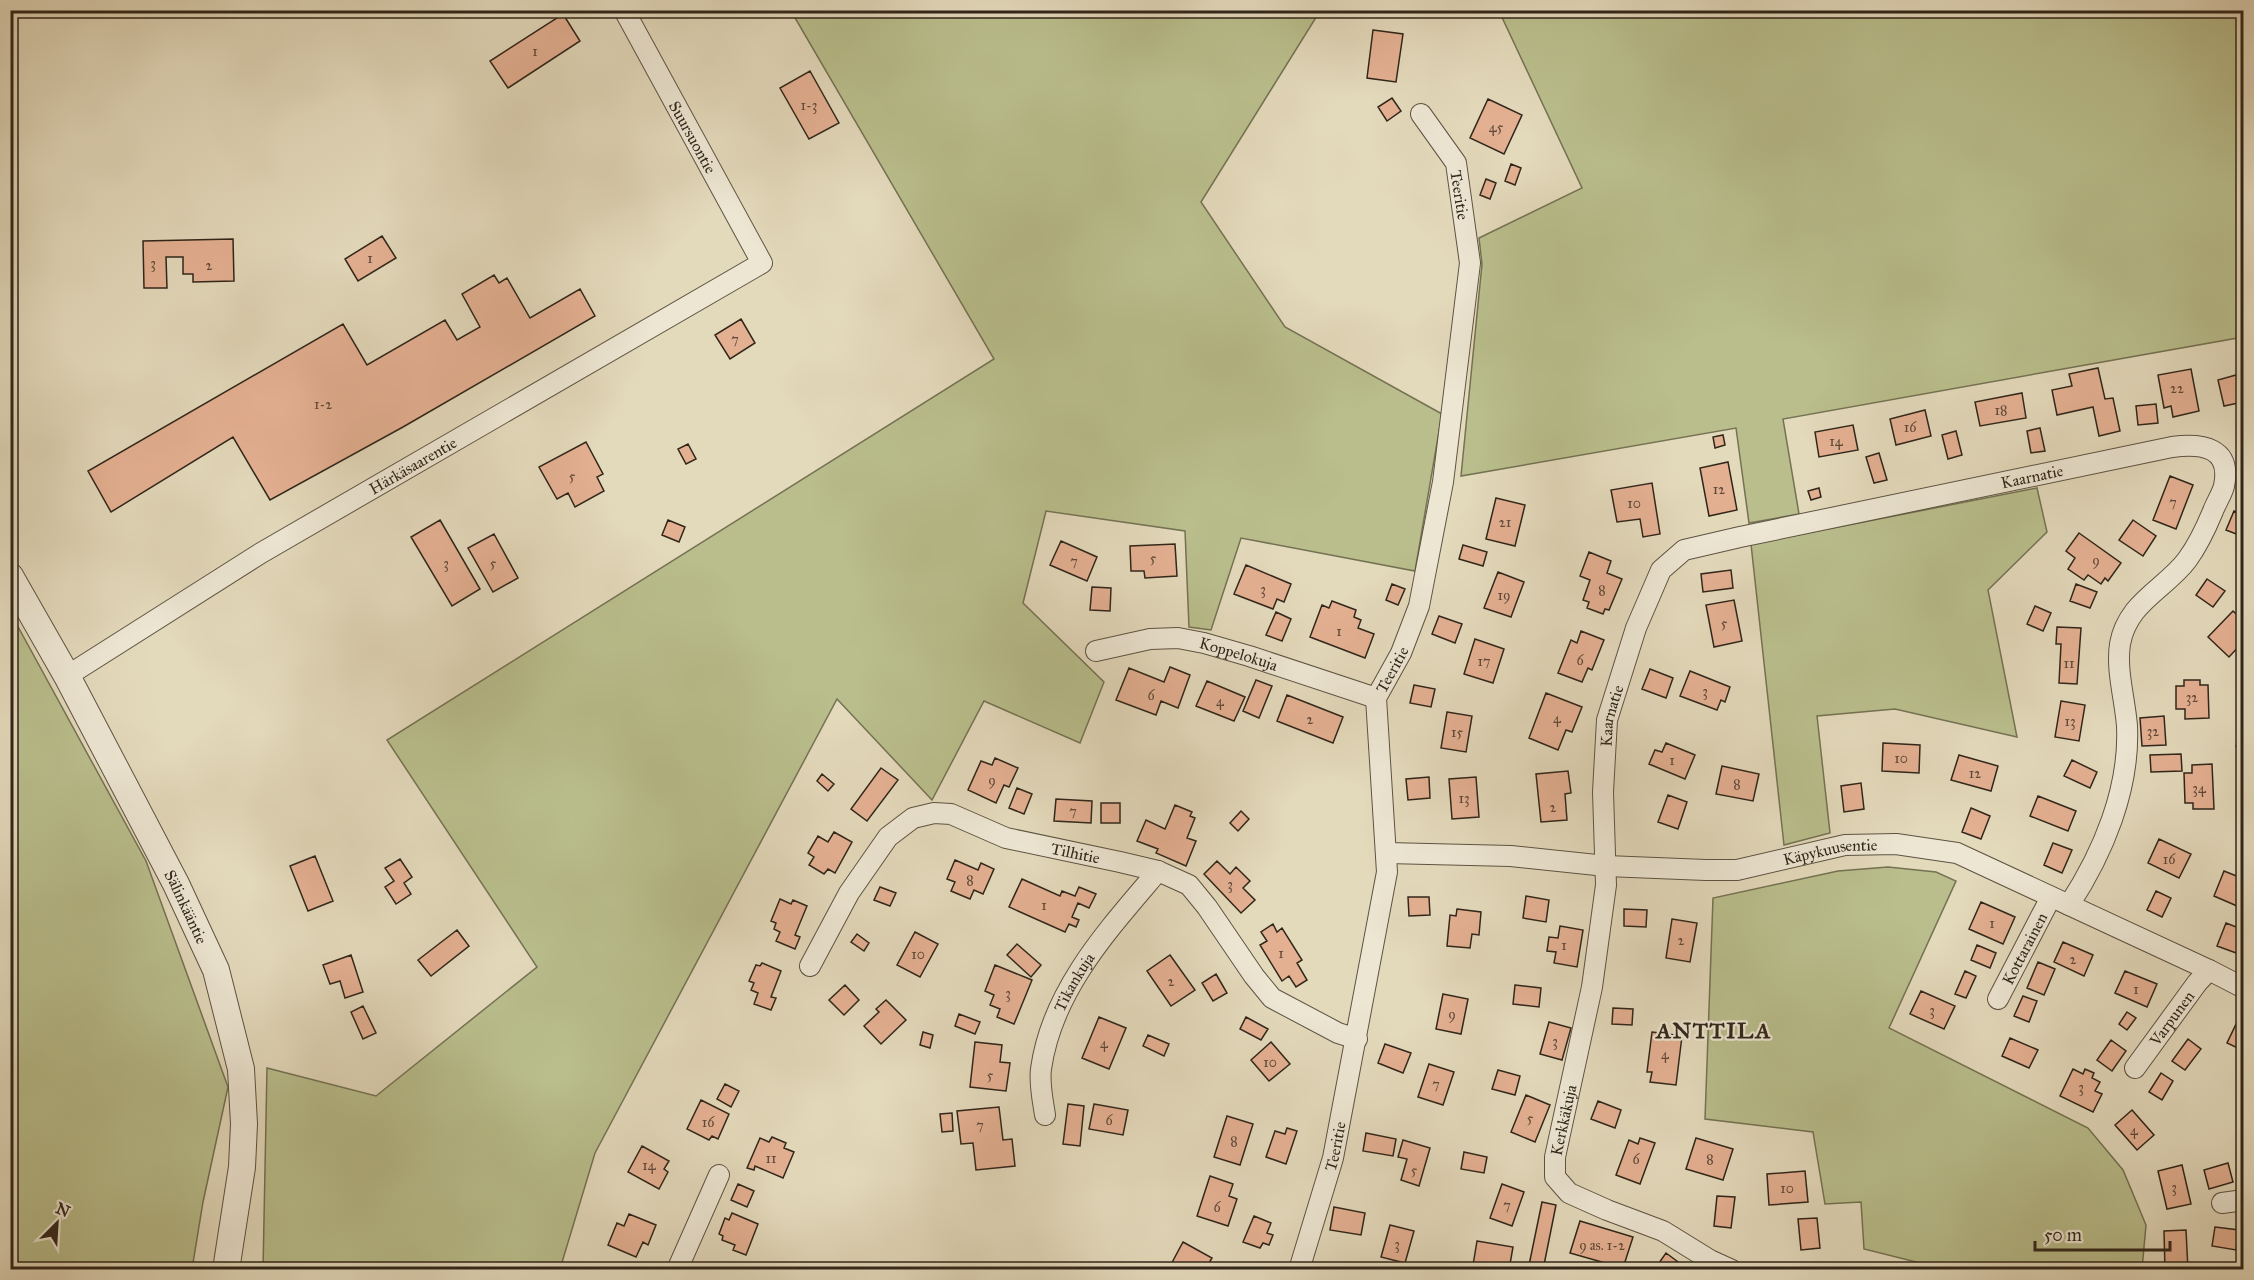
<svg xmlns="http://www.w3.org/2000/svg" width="2254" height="1280" viewBox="0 0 2254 1280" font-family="'IM FELL Great Primer',serif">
<rect width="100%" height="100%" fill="#e3d9bb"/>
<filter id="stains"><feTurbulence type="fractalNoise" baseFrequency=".00333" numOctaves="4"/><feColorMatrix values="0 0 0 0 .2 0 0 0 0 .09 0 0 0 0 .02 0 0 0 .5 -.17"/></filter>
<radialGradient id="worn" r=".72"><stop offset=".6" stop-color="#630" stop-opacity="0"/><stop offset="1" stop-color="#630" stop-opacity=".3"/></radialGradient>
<path fill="#b9be8c" stroke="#747253" stroke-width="1.5" d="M791,11H1320L1201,202L1285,327L1442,414L1415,571L1241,538L1211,630L1189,627L1185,531L1046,511L1023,603L1104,682L1080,743L984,701L932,800L837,699L595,1153L560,1269L263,1270L267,1068L376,1096L537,967L387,740L994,359Z
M1499,11H2243V337L1783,419L1799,514L1749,523L1736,428L1461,476L1482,264L1479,238L1582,188Z
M2037,488L2047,532L1988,590L2017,737L1895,709L1817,716L1830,833L1784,845L1751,544Z
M10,612L146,861L228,1087L203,1202L192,1269H11Z
M1888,867L1936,872L1956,881L1889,1028L2088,1128L2123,1170L2146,1225L2142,1269H1944L1864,1249L1861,1202L1825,1204L1813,1132L1705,1119L1713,898L1838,871Z"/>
<path fill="#e4b092" stroke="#30261a" stroke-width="1.5" d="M563,14L580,41L508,88L490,61Z
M1373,30L1403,34L1396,82L1367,78Z
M810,71L839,123L809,139L780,88Z
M1392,98L1401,111L1387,121L1378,107Z
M1488,99L1522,115L1504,154L1470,138Z
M1511,164L1521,168L1515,185L1505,181Z
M1486,179L1496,183L1490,199L1480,195Z
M382,236L396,258L358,281L345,259Z
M233,239L234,281L193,282V274H183V257H166L167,288H144L143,241Z
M494,275L499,283L507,278L530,318L580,289L595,316L403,427L270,500L233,437L111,512L88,471L343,324L367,365L445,320L457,340L480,327L462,294Z
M741,319L755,343L730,359L715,335Z
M2098,368L2105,399L2113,398L2120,431L2099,436L2093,407L2057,415L2052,390L2072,386L2069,374Z
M2191,369L2199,411L2173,417L2171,406L2164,408L2158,375Z
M2236,375L2243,402L2224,406L2218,380Z
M2022,393L2026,418L1980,426L1975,402Z
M2156,404L2158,423L2138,425L2136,406Z
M1925,410L1931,436L1896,445L1890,419Z
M1853,425L1858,450L1819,457L1815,432Z
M2040,428L2045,451L2031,453L2027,431Z
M1956,431L1962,455L1948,459L1942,435Z
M1723,435L1725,445L1715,448L1713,437Z
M586,442L603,474L597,477L604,491L575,507L568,493L557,499L539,467Z
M688,444L696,459L686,464L678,449Z
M1879,453L1887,480L1874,483L1866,457Z
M1728,462L1737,510L1709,516L1700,468Z
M2170,476L2193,485L2176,529L2153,520Z
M1652,483L1660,534L1643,537L1640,519L1617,522L1611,490Z
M1819,488L1821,497L1811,500L1808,491Z
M1496,498L1525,505L1515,546L1486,539Z
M2234,511L2244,515V537L2226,530Z
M440,520L480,589L452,606L411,537Z
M668,520L685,527L679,542L662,535Z
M2133,520L2156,536L2143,556L2119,540Z
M2079,533L2121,563L2108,581L2105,578L2101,584L2088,575L2084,580L2068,569L2075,558L2066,551Z
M494,534L518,578L493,592L468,548Z
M1061,541L1097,557L1087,581L1050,565Z
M1175,544L1177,576L1145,578L1144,571H1131L1130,546Z
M1463,545L1487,552L1483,566L1459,559Z
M1589,552L1611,561L1607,573L1622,579L1609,610L1605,609L1603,614L1587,608L1589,602L1583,600L1590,580L1580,576Z
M1246,565L1291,584L1284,602L1277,599L1273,609L1234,594Z
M1731,570L1733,588L1703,592L1701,574Z
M1498,572L1524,582L1511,617L1484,608Z
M2207,579L2225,591L2213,607L2196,595Z
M1392,584L1405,589L1398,605L1386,600Z
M2076,584L2097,592L2090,608L2070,601Z
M1092,587L1111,588L1110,611L1090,610Z
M1734,600L1742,641L1714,647L1706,605Z
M1332,601L1356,610L1354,617L1361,620L1358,628L1374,634L1365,658L1310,637L1322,605L1329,608Z
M2035,606L2051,613L2043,631L2027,624Z
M2233,611L2244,621V641L2229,657L2208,637Z
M1276,612L1291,619L1282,641L1266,635Z
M1439,616L1462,624L1455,643L1432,634Z
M2057,627L2081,628L2077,684L2059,683L2061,644H2056Z
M1581,631L1604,640L1592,670L1588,668L1582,682L1558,673L1571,640L1577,643Z
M1475,639L1504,649L1493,683L1464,674Z
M1170,667L1190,675L1178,708L1161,701L1156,715L1116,700L1129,668L1164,682Z
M1650,669L1673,678L1666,698L1642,689Z
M1690,671L1730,687L1725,702L1721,700L1717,710L1680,696Z
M1256,680L1272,686L1259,718L1243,711Z
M2184,680H2200V685H2208L2209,718L2185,719V709H2176V686H2184Z
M1207,681L1245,697L1234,721L1196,706Z
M1414,685L1435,689L1431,707L1410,703Z
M1546,693L1582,707L1572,732L1566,730L1558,750L1529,738Z
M1287,695L1343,717L1333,743L1277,721Z
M2061,701L2085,705L2079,741L2055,737Z
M1447,712L1472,716L1466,752L1441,748Z
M2164,716L2166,745L2142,746L2140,718Z
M2244,729V749L2236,746Z
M1666,743L1695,755L1685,779L1649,764L1655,750L1662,752Z
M1883,743L1920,745L1919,773L1882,771Z
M2181,754L2182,771L2151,772L2150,755Z
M1959,755L1998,766L1991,791L1951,780Z
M995,758L1018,768L1009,787L1004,785L996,803L968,790L981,761L992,765Z
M2072,760L2097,772L2090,788L2064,776Z
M2212,764L2214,809H2193V803H2185L2184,773H2192V765Z
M1722,766L1759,774L1753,801L1716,794Z
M881,768L898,780L867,821L851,809Z
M1568,771L1571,793L1565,794L1567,820L1541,822L1536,774Z
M822,774L834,784L828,791L817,781Z
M1429,777L1430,798L1408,800L1406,779Z
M1476,777L1479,817L1452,819L1449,779Z
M1861,783L1864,809L1844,812L1841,786Z
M1017,788L1032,794L1024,814L1009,808Z
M1668,795L1687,802L1678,829L1658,822Z
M2038,796L2076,811L2068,831L2030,816Z
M1056,799L1092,801L1091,823L1054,821Z
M1101,803H1120V823H1101Z
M1175,805L1192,812L1190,816L1195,818L1187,838L1196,841L1186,866L1156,853L1158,849L1137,841L1146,820L1165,829Z
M1971,808L1990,816L1981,839L1962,832Z
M1241,811L1249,819L1238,831L1230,823Z
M834,832L852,842L835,873L828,869L824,874L809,865L814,857L808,853L818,836L828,842Z
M2159,839L2191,854L2179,878L2148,863Z
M2053,843L2072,850L2062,873L2044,865Z
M315,856L333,901L308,911L290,866Z
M400,859L412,877L404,883L411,894L396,904L385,887L394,881L385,868Z
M955,860L978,870L981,863L994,869L983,894L974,890L970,899L951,891L955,882L947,879Z
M1217,861L1230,874L1236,867L1250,881L1243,888L1255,900L1241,913L1204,874Z
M2224,871L2244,879V909L2214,896Z
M1022,879L1060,896L1062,891L1075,896L1079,887L1096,894L1089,908L1078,903L1072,917L1079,920L1076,927L1069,924L1065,932L1009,907Z
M880,887L896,893L890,906L874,900Z
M2156,891L2171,898L2162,917L2147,910Z
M1526,896L1549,900L1546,922L1523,918Z
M1408,897H1429L1430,915L1409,916Z
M780,899L791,904L793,900L807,906L795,935L800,937L795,949L776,941L780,932L774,929L776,923L771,921Z
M1981,902L2015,917L2003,944L1969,929Z
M1457,909L1481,912L1479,935L1472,934L1470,948L1447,946L1450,915L1456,916Z
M1624,909L1647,910L1646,927L1624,926Z
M1672,919L1697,923L1690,962L1666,958Z
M2226,923L2244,930V942L2239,954L2217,946Z
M1273,924L1277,932L1282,928L1302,960L1297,963L1307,980L1296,987L1289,976L1282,981L1260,945L1267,941L1261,932Z
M1560,926L1583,930L1577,967L1554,963L1556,952L1547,951L1549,937L1558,938Z
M457,930L469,946L431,976L418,960Z
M915,932L938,944L920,977L897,965Z
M857,934L869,943L864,951L851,942Z
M2063,942L2093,955L2084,976L2054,962Z
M1017,944L1041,965L1031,977L1007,955Z
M1977,945L1996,953L1990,968L1971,960Z
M351,955L363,992L345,998L340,981L330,984L323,965Z
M1170,955L1195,990L1171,1006L1147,971Z
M2038,962L2055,969L2044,995L2027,988Z
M762,963L781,971L771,997L776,998L771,1010L754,1004L758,993L751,990L754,983L749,981L756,965L760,966Z
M995,965L1032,980L1014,1024L997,1017L1000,1009L990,1005L994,995L985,991Z
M1965,971L1976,976L1966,998L1955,994Z
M2125,971L2157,984L2147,1007L2115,993Z
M1216,974L1227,993L1213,1001L1202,983Z
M845,985L859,1000L844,1015L829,1000Z
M1515,985L1541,988L1539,1007L1513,1004Z
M1921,991L1955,1006L1944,1029L1910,1014Z
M1443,994L1468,999L1461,1034L1436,1029Z
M2023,996L2037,1001L2029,1022L2014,1016Z
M886,1000L906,1020L881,1044L864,1026L879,1012L876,1009Z
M363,1006L376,1033L363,1039L351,1012Z
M1613,1008L1633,1009L1632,1025L1612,1024Z
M2127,1012L2136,1018L2127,1030L2119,1024Z
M959,1014L980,1022L975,1034L955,1026Z
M1099,1017L1126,1028L1109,1069L1082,1058Z
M1246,1017L1268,1029L1261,1040L1240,1029Z
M2239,1018L2244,1020V1051L2227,1043Z
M1549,1022L1571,1028L1562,1060L1540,1054Z
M923,1032L933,1035L930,1048L920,1045Z
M1652,1032L1682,1036L1676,1085L1650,1082L1652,1072H1647Z
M1148,1035L1169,1044L1164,1056L1143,1046Z
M2010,1038L2038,1050L2029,1068L2002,1056Z
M2188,1039L2201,1049L2185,1070L2172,1061Z
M2111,1040L2126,1051L2112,1071L2097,1060Z
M975,1042L1002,1045L1000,1062L1010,1063L1006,1091L970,1087Z
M1271,1042L1290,1064L1269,1081L1251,1060Z
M1385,1044L1411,1053L1403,1073L1378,1063Z
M1429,1064L1454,1072L1443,1105L1418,1097Z
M2073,1069L2083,1074L2085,1069L2094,1073L2092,1078L2100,1082L2095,1091L2102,1094L2093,1112L2060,1096Z
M1498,1070L1520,1076L1515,1095L1492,1089Z
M2161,1073L2173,1081L2162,1100L2149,1092Z
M725,1084L739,1091L731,1107L717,1099Z
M1526,1095L1550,1105L1535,1142L1511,1132Z
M701,1100L729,1114L718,1139L712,1136L709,1140L687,1129Z
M1598,1101L1621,1110L1615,1128L1591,1119Z
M1068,1104L1084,1106L1080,1146L1063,1144Z
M1094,1104L1128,1110L1123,1135L1089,1129Z
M999,1107L1003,1140L1012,1139L1015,1166L976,1170L973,1143L961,1144L957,1111Z
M2132,1110L2154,1135L2137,1150L2115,1125Z
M952,1113L953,1131L942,1132L940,1114Z
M1227,1116L1253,1124L1240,1165L1214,1157Z
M1287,1128L1297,1131L1286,1164L1266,1157L1275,1131L1285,1134Z
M1366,1133L1396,1139L1393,1156L1363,1151Z
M772,1137L786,1143L784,1148L794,1152L783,1178L755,1166L754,1170L747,1168L760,1138L769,1142Z
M1640,1138L1655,1143L1640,1184L1616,1175L1629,1140L1638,1144Z
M1696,1138L1733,1149L1723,1180L1686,1169Z
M1403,1140L1430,1148L1419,1186L1401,1180L1407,1159L1398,1157Z
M642,1146L669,1161L664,1169L668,1172L659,1189L628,1172Z
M1464,1152L1487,1157L1484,1173L1461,1169Z
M2228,1163L2233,1182L2209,1189L2204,1170Z
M2182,1165L2191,1204L2167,1209L2158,1171Z
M1805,1171L1808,1202L1769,1205L1767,1174Z
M1210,1176L1233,1184L1229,1196L1237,1199L1228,1226L1197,1216Z
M738,1184L754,1191L747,1207L731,1200Z
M1502,1184L1524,1192L1512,1226L1490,1218Z
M1717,1196L1735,1197L1731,1228L1714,1226Z
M1542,1202L1556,1205L1543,1270H1528Z
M1334,1207L1365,1213L1361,1235L1330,1230Z
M732,1213L758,1224L746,1255L733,1250L735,1245L722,1240L723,1236L719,1234L725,1218L729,1220Z
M629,1214L656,1225L648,1245L643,1242L636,1257L608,1245L617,1223L624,1226Z
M1254,1216L1271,1223L1267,1233L1273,1235L1269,1245L1263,1243L1260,1248L1243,1242Z
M1817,1218L1820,1248L1801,1250L1798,1219Z
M1580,1221L1633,1237L1623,1268L1570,1253Z
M1390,1225L1414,1231L1405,1263L1381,1257Z
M2215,1227L2239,1230L2236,1250L2212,1246Z
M2186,1230L2188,1270H2165L2164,1231Z
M1477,1241L1513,1247L1509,1270L1473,1265Z
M1183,1242L1212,1258L1205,1270H1168Z
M1666,1253L1689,1270H1654Z"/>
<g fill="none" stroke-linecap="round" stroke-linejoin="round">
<g stroke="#5d5342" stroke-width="22">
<g id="minor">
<path id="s1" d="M1096,651L1150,639L1178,638L1204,643L1249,656L1376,698"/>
<path id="s2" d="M67,676L261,553L762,263L624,10"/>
<path id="s3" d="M1387,853L1511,856L1606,866L1706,870H1737L1845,845L1896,844L1957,853L2209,970L2244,988"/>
<path id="s4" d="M810,966L849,893L888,837L913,818L934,813L951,814L1006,838L1120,862L1158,871L1189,885L1207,907L1254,976L1272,998L1338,1033L1357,1039"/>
<path id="s5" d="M1998,999L2051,897"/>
<path id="s6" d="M2135,1068L2197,983L2209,970"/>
<path id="s7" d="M1045,1115C1043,1101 1039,1084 1041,1069C1052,990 1108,930 1158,871"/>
<path d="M2222,1203L2244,1200"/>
<path d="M677,1270L719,1175"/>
<path id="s8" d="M1299,1270L1333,1158L1387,872L1376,698L1401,653L1419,606L1443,482L1470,263L1456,163L1421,114"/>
<path id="s9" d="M1732,1270L1710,1260L1663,1231L1607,1210L1569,1193L1555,1177V1157L1592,987L1606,885L1603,792L1607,720L1636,628L1661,570L1684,550L1740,537L2172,447C2202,443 2232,447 2224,486C2222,494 2216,503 2213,511C2206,528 2198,545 2187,560C2173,579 2150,592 2135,611C2128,620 2122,632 2120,644C2116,671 2125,699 2127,726C2130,789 2103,853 2069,905"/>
</g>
</g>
<g stroke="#5d5342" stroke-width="28">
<g id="tertiary">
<path id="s10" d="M10,576L67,676L176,884L216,970L241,1069L244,1124L242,1167L226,1270"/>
</g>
</g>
<use href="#minor" stroke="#ede6d3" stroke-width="20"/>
<use href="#tertiary" stroke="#ede6d3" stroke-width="26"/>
</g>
<g text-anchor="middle" stroke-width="4.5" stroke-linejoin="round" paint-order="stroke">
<g font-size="14" fill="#5d4838">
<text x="535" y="56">1</text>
<text x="809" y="110">1-3</text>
<text x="1496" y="132">45</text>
<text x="370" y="263">1</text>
<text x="153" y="268">3</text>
<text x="209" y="270">2</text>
<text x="735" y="344">7</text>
<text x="2177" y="393">22</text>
<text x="323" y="409">1-2</text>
<text x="2001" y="415">18</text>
<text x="1910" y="432">16</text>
<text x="1836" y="446">14</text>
<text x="572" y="481">5</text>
<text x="1719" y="494">12</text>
<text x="2173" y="507">7</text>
<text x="1634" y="508">10</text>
<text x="1505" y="527">21</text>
<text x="1153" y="563">5</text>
<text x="2096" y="565">9</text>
<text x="1074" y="566">7</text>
<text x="446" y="568">3</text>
<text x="493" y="568">5</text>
<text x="1263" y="594">3</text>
<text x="1602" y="595">8</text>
<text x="1504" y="600">19</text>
<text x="1724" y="628">5</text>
<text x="1339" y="636">1</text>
<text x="1580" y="665">6</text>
<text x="1484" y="666">17</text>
<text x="2069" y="668">11</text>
<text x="1705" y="696">3</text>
<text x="1151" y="700">6</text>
<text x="2192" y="702">32</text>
<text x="1220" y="706">4</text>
<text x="1557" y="723">4</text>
<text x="1310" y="724">2</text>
<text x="2070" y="726">13</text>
<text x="2153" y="736">32</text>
<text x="1457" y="737">15</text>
<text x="1901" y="763">10</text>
<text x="1672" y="765">1</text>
<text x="1975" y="778">12</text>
<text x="992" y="785">9</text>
<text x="1737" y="789">8</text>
<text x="2199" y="793">34</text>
<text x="1464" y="803">13</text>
<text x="1553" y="812">2</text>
<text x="1073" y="816">7</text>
<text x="2169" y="864">16</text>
<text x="970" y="885">8</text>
<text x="1230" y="889">3</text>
<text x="1044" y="910">1</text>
<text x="1992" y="928">1</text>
<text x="1681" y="945">2</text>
<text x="1564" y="950">1</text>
<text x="1281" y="958">1</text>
<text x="918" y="959">10</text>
<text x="2073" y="964">2</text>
<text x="1171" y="986">2</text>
<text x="2136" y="994">1</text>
<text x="1008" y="998">3</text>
<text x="1932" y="1015">3</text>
<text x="1452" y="1019">9</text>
<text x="1555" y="1046">3</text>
<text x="1104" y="1048">4</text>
<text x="1665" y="1059">4</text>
<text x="1270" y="1067">10</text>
<text x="990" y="1080">5</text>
<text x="1436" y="1089">7</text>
<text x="2081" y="1092">3</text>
<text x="1530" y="1123">5</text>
<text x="1109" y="1125">6</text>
<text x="708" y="1127">16</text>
<text x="980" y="1130">7</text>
<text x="2134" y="1135">4</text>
<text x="1234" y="1146">8</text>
<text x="771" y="1163">11</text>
<text x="1636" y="1164">6</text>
<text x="1710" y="1164">8</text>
<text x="649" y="1170">14</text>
<text x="1414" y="1175">5</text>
<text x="2174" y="1192">3</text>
<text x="1787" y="1193">10</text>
<text x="1507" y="1210">7</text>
<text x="1217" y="1212">6</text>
<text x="1397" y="1249">3</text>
<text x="1602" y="1250">9 as. 1-2</text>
</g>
<g font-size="16" fill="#30261a" stroke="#ede6d3">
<text transform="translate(693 137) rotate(61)" y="6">Suursuontie</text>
<text transform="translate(1460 195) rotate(81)" y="6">Teeritie</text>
<text dy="6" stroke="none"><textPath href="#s2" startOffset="405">Härkäsaarentie</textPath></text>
<text dy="6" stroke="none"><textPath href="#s9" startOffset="1210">Kaarnatie</textPath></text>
<text dy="6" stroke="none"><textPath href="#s1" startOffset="146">Koppelokuja</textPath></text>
<text dy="6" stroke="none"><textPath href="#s8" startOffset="615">Teeritie</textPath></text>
<text dy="6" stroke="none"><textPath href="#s9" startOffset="669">Kaarnatie</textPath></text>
<text dy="6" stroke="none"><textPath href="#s4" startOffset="352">Tilhitie</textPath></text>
<text dy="6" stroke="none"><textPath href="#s3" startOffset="446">Käpykuusentie</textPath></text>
<text dy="6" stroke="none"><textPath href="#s10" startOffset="375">Sälinkääntie</textPath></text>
<text dy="6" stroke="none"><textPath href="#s5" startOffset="57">Kottarainen</textPath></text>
<text dy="6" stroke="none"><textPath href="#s7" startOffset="140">Tikankuja</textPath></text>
<text dy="6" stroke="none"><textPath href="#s6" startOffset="62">Varpunen</textPath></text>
<text dy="6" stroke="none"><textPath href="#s9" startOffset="260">Kerkkäkuja</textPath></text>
<text dy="6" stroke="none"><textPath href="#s8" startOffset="129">Teeritie</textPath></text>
</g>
<g font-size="22" font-weight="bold" letter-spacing="1.5" fill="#30261a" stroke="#ede6d3">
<text x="1714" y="1038">ANTTILA</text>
</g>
</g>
<rect width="2254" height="1280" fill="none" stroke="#e3d9bb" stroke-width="36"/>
<rect x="12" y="12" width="2230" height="1256" fill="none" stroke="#30261a" stroke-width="3"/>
<rect x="18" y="18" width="2218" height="1244" fill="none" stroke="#30261a" stroke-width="1.5"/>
<g transform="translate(57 1223) rotate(24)" stroke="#ede6d3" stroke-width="4.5" paint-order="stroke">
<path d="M0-4.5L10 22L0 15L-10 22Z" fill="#30261a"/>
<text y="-9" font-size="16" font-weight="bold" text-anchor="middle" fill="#30261a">N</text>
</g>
<path d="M2035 1241v9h135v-9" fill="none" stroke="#30261a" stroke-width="3"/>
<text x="2044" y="1241" font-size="18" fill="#30261a" stroke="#ede6d3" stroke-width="4.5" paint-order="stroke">50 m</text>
<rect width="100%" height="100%" filter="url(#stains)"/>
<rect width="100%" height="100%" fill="url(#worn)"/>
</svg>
